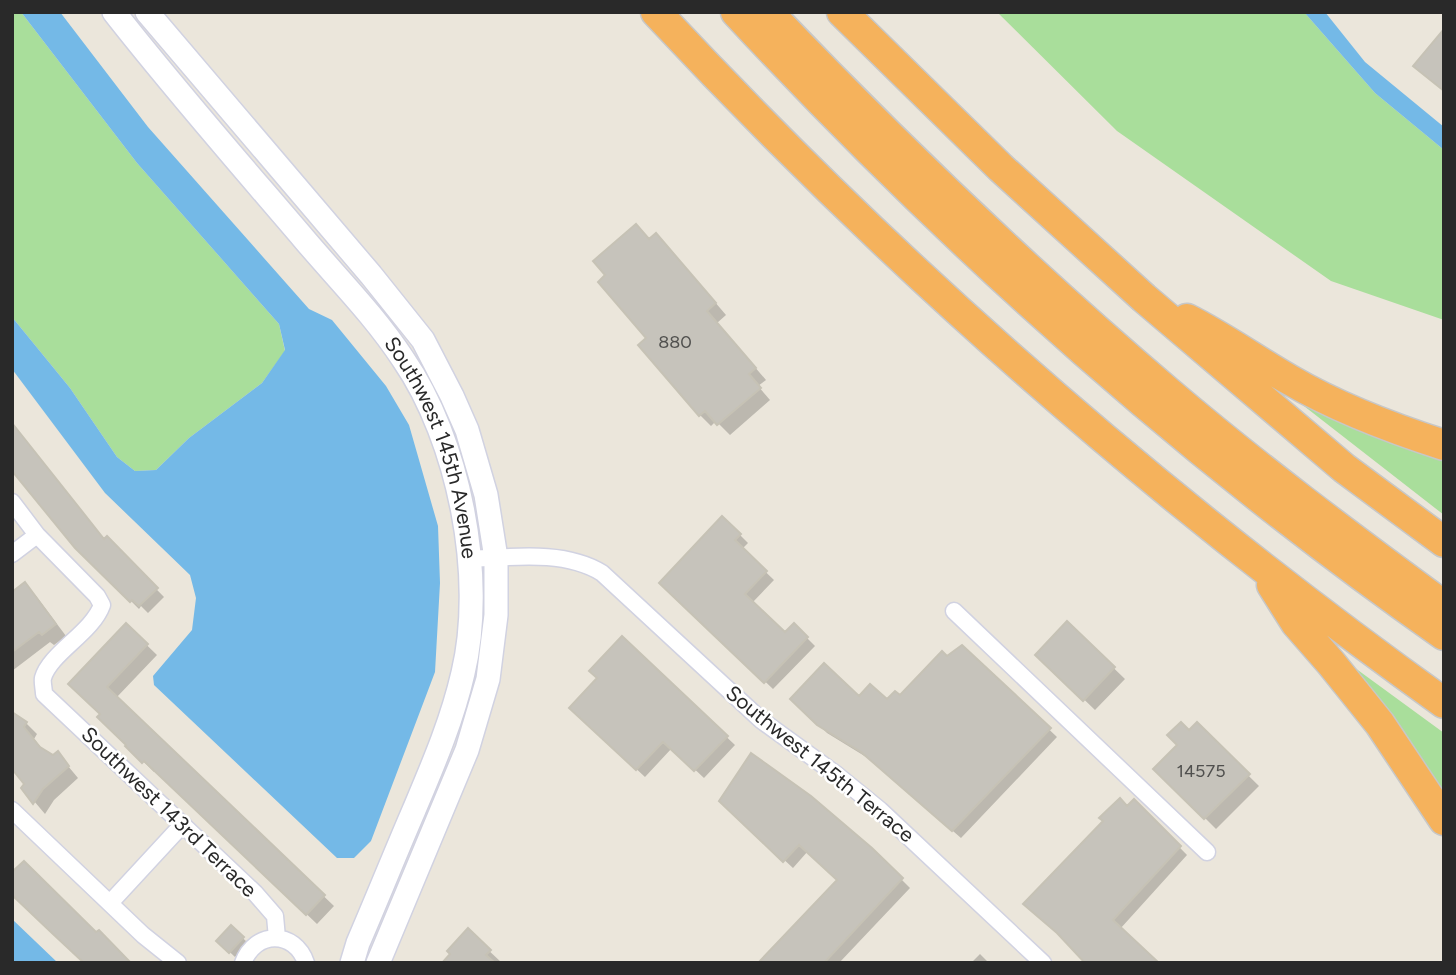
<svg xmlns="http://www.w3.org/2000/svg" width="1456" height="975" viewBox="0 0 1456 975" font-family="Figtree,sans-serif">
<rect width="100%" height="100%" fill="#ebe6db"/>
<path fill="#a9de9b" d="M12,12H21L137,163L279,324L285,351L262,383L189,438L156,470L135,471L117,457L70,388L12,317Z
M997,12H1304L1375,93L1444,150V320L1331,281L1117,131Z
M1286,392L1444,455V515Z
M1340,657L1444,733V800Z"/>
<path fill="#74b9e7" d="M21,12H60L148,127L309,309L332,320L386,386L409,425L438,526L440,583L435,672L371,841L354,858H337L154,685L153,676L192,630L196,598L190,575L105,493L12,369V317L70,388L117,457L135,471L156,470L189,438L262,383L285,350L279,324L137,163Z
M1304,12H1325L1365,62L1444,127V150L1375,93Z
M12,919L58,963H12Z"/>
<path fill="#0003" d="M650,241L667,246L726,315L717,323L766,380L758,386L770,400L730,435L716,421L711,426L700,415L649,338Z
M12,423L51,475L105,540L107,539L164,597L148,613L141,606L139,609L77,547L12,470Z
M723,518L748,543L742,549L774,580L752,603L785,635L794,625L815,646L773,689L661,583Z
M25,585L36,596L66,636L54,645L50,642L12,671V604Z
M1067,623L1125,679L1095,710L1037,654Z
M126,625L157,655L116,698L334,906L317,924L155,770L154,772L138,756L102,715L70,684Z
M622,638L735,745L704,778L672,748L645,777L571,708L599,678Z
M962,647L1057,737L961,838L871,760L827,733L793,699H859L888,702L901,697Z
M12,717L26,723L37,734L34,739L44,751L53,757L58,754L78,778L54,800L45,814L23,788L26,784L12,770Z
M1197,725L1259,786L1216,829L1156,769Z
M721,801L871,849L910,888L839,963H761L839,880L808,851L793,868Z
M1134,801L1187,855L1120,929L1086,963L1128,808Z
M231,927L248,943L235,957L218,941Z
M468,931L502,963H444Z
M980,954L989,963H971Z"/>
<path fill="#c6c3bb" stroke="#c6c2b5" stroke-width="2" d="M1444,29V91L1413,66Z
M636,224L649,239L656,233L716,303L707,311L756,368L749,374L761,388L717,425L705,411L699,416L638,345L646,338L598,282L605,275L593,261Z
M12,423L104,539L107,536L158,588L139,606L132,600L130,602L75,548L12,471Z
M722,516L741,534L735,540L767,571L745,594L785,632L794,623L808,637L764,683L659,583Z
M25,582L56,624L42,635L39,632L12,652V592Z
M1067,621L1115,667L1083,701L1035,655Z
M126,623L148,644L107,687L325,895L306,915L144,761L142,763L125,746L126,745L97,717L100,714L68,684Z
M622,636L728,736L694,771L663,742L636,770L569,708L597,678L589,671Z
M962,645L1051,728L952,831L861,752L817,725L790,699L824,663L859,696L870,684L887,699L895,691L900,695L942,651L947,656Z
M12,712L27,722L24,727L40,747L53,755L58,751L69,766L43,789L33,804L21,788L24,784L12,769Z
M1181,722L1189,730L1197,722L1250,774L1204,819L1153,769L1177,745L1167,735Z
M751,753L811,796L872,848L903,878L824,963H758L837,880L799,845L783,862L719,801Z
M1120,798L1127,806L1134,799L1181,846L1113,920L1159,963H1085L1057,933L1023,904L1103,821L1099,818Z
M24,861L96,932L99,930L131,963H84L53,934L12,895V872Z
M231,925L244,937L229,953L216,941Z
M468,928L491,950L486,955L495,963H442L450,954L447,951Z"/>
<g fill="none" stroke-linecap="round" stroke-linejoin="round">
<g stroke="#d1d2e1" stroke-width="19">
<path id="street" d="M12,502L37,535L97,596L102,605C92,633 50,653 43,678C42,682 44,689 44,694L255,893L275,916L277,938
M12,554L37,535
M471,559C513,557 565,550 602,573L761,720L837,775L880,810L1043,963
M954,611L1207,852
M12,810L143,935L178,963
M110,903L183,824
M243,963C255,930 295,930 306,963"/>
</g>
<g stroke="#d1d2e1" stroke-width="26">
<g id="secondary">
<path id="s1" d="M114,12C175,90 240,164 304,239C337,278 375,316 403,359C459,440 486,577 463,673C452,721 433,765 414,810C395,854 377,899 358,943L352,963"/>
<path d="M147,12L371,275L423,340L452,396L467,430L486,495L496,558V615L488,679L467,750L378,963"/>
</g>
</g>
<g stroke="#c7c7c7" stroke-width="33">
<path id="highway" d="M656,12C895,268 1159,499 1444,703
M736,12C950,242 1186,454 1444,635
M768,12C895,145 1027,272 1168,392C1256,467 1350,537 1444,606
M842,12L1001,168L1144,298L1344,468L1444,542
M1187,319C1223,337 1255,360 1290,380C1338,408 1391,428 1444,445
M1272,585L1296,623L1331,663L1380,724L1444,820"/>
</g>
<use href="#street" stroke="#fff" stroke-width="16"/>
<use href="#secondary" stroke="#fff" stroke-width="23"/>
<use href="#highway" stroke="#f5b25c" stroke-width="30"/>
</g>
<g text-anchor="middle" stroke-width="5" stroke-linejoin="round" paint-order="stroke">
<g font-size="18" fill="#50504e">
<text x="675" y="348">880</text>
<text x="1201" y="777">14575</text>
</g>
<g font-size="21" fill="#292929" stroke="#fff">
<text dy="7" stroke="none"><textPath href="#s1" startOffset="546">Southwest 145th Avenue</textPath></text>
<text transform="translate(820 764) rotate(39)" y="7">Southwest 145th Terrace</text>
<text transform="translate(169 812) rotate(44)" y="7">Southwest 143rd Terrace</text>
</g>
</g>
<rect width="1456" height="975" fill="none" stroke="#292929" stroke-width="28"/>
</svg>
